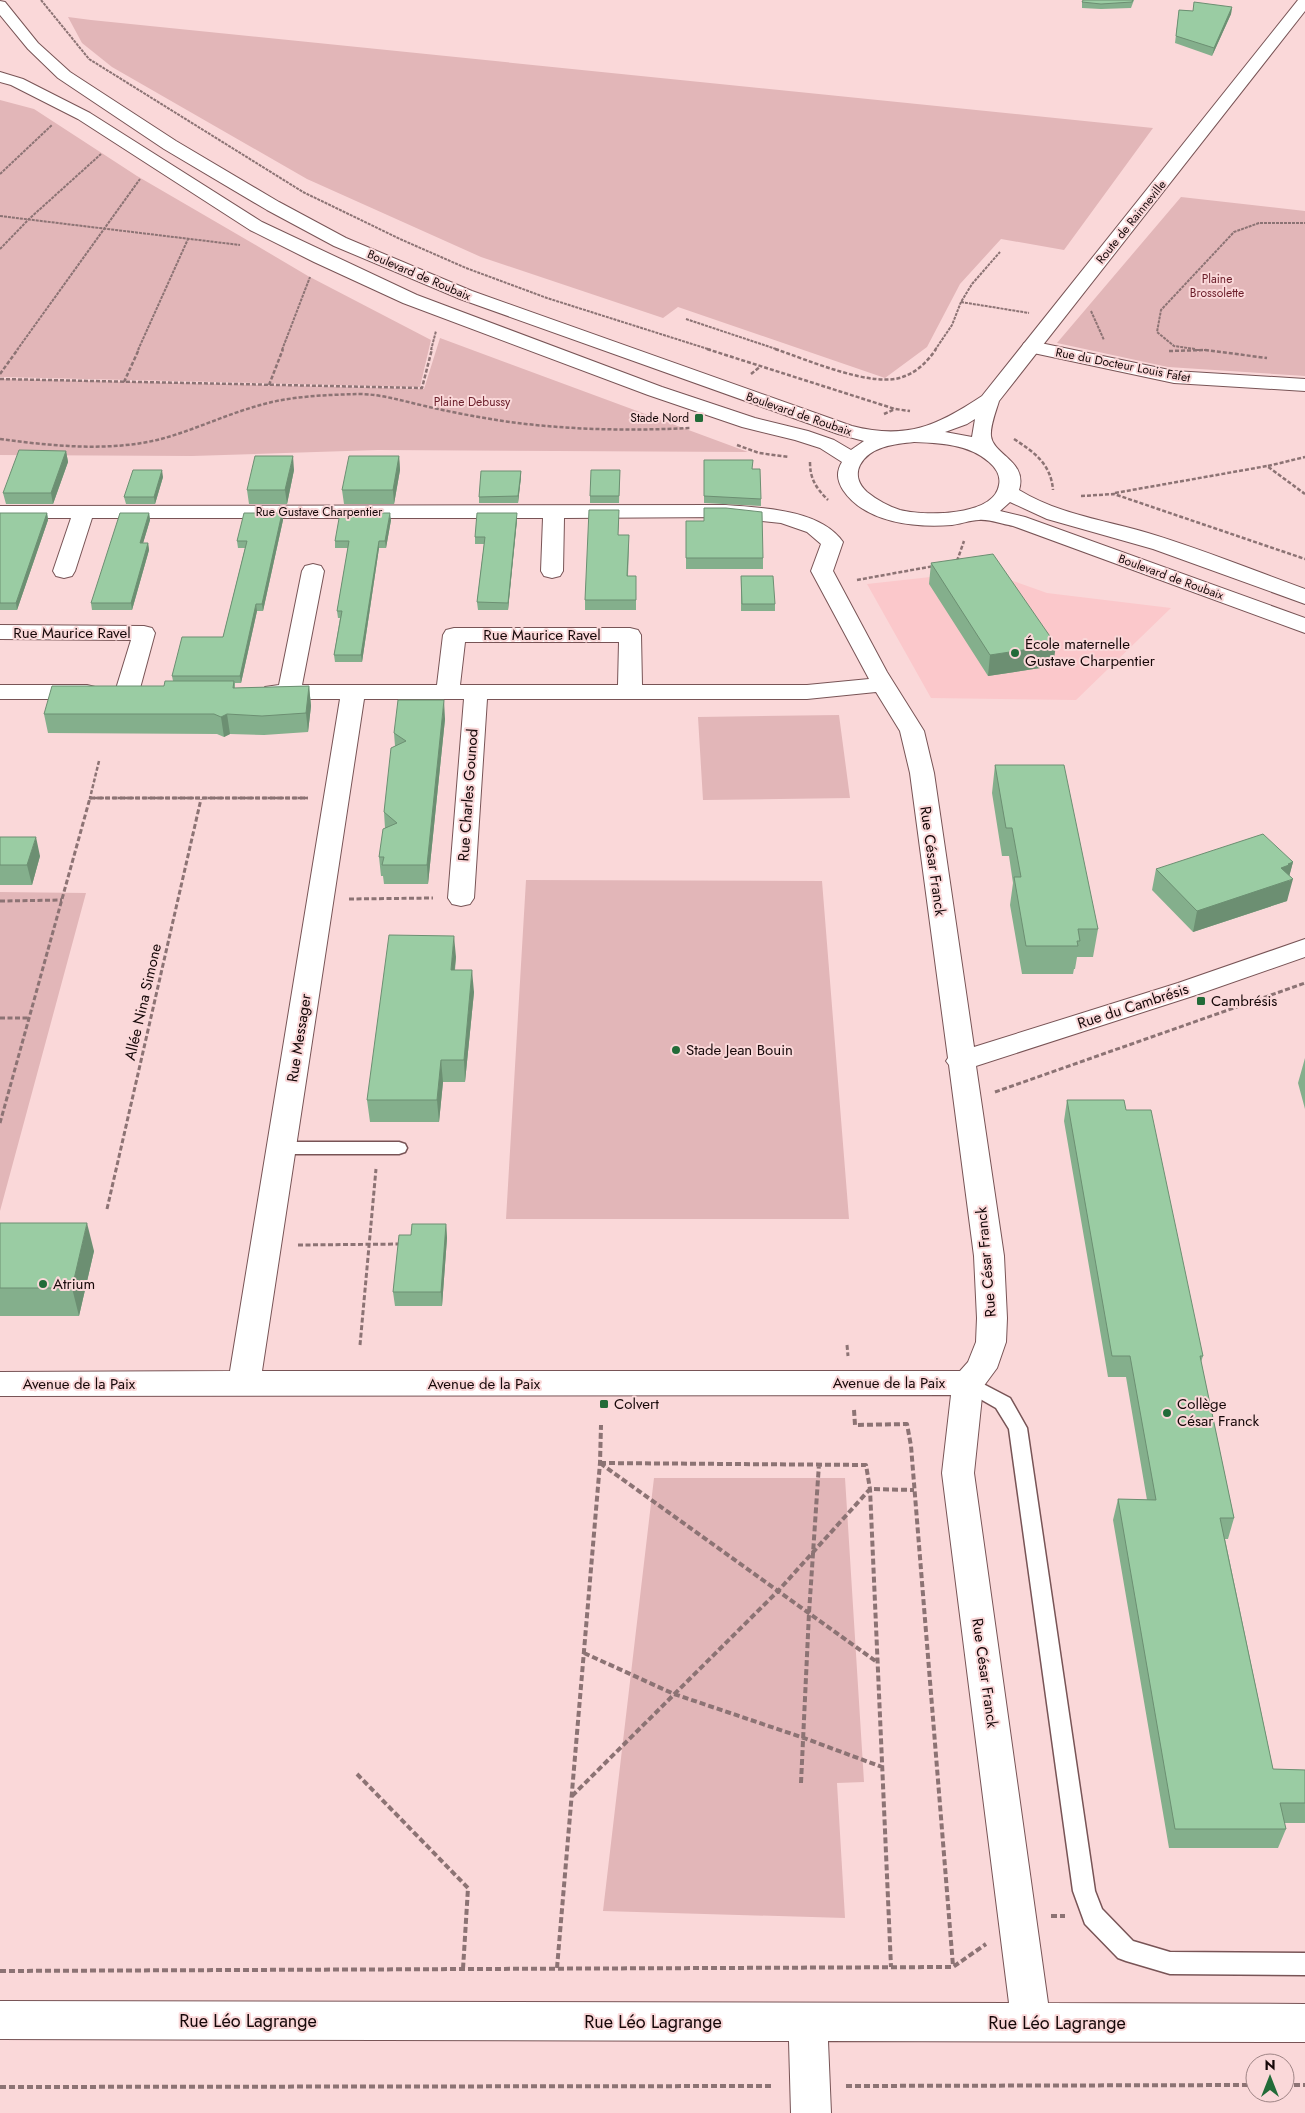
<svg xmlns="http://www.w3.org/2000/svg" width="1305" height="2113" viewBox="0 0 1305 2113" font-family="Jost,sans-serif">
<rect width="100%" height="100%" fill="#fad8d9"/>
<path fill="#fbc8cb" d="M985,571L1047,593L1171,608L1076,700L931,698L867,584Z"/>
<path fill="#e2b6b8" d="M68,17L91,20L1153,128L1064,250L1001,239L960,284L927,347L885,378L678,307L663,318L481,257L307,179L112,67L82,43Z
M0,100L34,109L137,176L259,247L308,276L431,340L420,387L0,377Z
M1181,197L1305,211V376L1168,367L1057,343Z
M440,338L748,452L378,450L192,456L0,455V379L424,389Z
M839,715L850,798L703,800L698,717Z
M526,880L822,881L849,1219H506Z
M0,892L86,893L0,1211Z
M654,1478H845L864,1782L837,1783L845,1918L603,1911Z"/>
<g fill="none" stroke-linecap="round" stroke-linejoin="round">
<g stroke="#785456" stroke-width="3">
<path id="lane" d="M281,1142H399L405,1144L407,1148L405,1152L399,1154H281L275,1152L273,1148L275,1144Z
M968,1376L1010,1398L1027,1428L1095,1891L1102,1909L1133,1941L1170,1952L1305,1953V1975L1170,1974L1126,1961L1118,1958L1085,1924L1073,1891L1009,1429L996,1408L961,1388L959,1383L961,1378Z"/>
</g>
<g stroke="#785456" stroke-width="2">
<path id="street" d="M1031,341L1174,371L1305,379V391L1174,383L1024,351L1022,347L1024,343Z
M726,505C762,508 820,509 843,542L833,571L887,672L924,731L934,773L974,1047L1178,983L1305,939V957L1196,995L976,1066L1004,1256L1007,1318L1006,1342L997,1368L983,1387L974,1473L1048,2003L1305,2004V2042L828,2041L831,2113H791L789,2041L0,2039V2001L1009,2003L942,1473L951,1395L0,1396V1372L230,1371L340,699H273L265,697L261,692L265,687L279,685L302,571L305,566L313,564L321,566L324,571L302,685H437L443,635L446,630L454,628H630L638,630L641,635L642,685H807L869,679L811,571L821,544L807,532L781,523L726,517L564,518L563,571L560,576L552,578L544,576L541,571L543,518H92L75,571L72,576L64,578L56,576L53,571L71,518H0V506ZM465,642H619L618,685H460ZM876,692L900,731L910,773L948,1058L946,1061L949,1065L974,1256L977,1318L976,1342L968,1362L960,1371H262L364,699H464L448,898L452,904L461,906L470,904L474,898L487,699H807Z
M0,625L144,626L152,628L155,633L139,692L135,697L127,699L119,697L115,692L131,640L0,639Z
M0,685H87L95,687L99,692L95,697L87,699H0Z"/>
</g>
<g stroke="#785456" stroke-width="2">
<path id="secondary" d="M1298,0H1305V11L999,401C996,411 990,426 991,436C993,455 1028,461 1019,490C1058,514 1104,520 1148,533C1201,549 1253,570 1305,589V604L1153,549L1047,519L1010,502L1000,511L1025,517L1305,618V633L1013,526C1002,524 989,519 979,520C970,520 961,524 952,525C916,528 865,523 843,490C837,480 836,472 842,462L820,448L795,440L742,427L648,395L403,303L314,262L250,230L78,119L11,85L0,82V72L23,79L90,113L262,222L417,295L662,387L755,418L808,431L834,440L851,450L864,441L838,434L460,299L334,246L267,210L164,149L58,78L28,49L0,15V1L5,2L38,43L70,72L176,141L279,202L346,238L472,291L852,426C906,440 937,426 982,396ZM975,419L972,437L945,432L967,424ZM914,442C940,443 969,444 989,462C996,468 1001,476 999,485C994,517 923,516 900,510C888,506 877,500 867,492C859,485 855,475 860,465C870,446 895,444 914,442Z"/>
</g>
<path stroke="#8c7374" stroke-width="2" stroke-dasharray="3 1" stroke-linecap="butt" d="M41,0L89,59L303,192L400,239L466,268L547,298L711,350
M0,174L52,125
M0,216L240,245
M0,249L29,219L101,154
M961,302L1029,313
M1091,311L1104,340
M686,319L779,350
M1195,349L1174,346L1157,332L1161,310L1234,232L1259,223H1305
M17,350L140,179
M138,350L188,239
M282,350L310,277
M431,350L436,331
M935,350L952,325L961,302L972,284L1000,252
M1196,350H1207"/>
<path stroke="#8c7374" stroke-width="2.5" stroke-dasharray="4 2" stroke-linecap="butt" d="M707,349L895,409L910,411
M775,349C806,359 875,390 905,376C918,371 928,361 936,349
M1169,351L1205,350L1267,358
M0,374L18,349
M751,374L761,366
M0,379L422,388L432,349
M124,382L139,349
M269,385L283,349
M884,414L895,409
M0,439C52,446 110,452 161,439C194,430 225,415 257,406C289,396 326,395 358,394C382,394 402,401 425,406C450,412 477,417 503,421C565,430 629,431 691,428
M1014,439C1034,452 1051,464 1053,490
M737,445L759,453L789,457
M810,462C810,479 816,488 828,500
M1268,466L1305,457
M1115,493L1267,466L1305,494
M1081,496L1114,494L1305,559
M957,561L964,541
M857,580L934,566
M99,761L90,798H308"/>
<path stroke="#8c7374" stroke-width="3" stroke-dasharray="5 2.5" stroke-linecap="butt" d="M90,798H308
M349,899L433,898
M0,901L62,900
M0,1018H29
M995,1092L1305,983
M0,1123L90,798
M107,1209L201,799
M298,1245L402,1244
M360,1345L376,1169
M847,1345L848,1356"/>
<path stroke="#8c7374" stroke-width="4" stroke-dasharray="6 3" stroke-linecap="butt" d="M854,1410L855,1425L907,1424L911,1446L953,1966
M600,1463L866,1465L870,1489L891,1967
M600,1463L877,1662
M584,1653L674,1694L804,1738L882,1767
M357,1774L468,1888L463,1969
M801,1783L809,1613L819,1464
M572,1796L778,1591L870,1489L914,1490
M1051,1916H1065
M557,1968L600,1463L601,1425
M0,1971L953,1967L986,1944
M1285,2085H1305
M846,2086L1255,2085
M0,2087L774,2086"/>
<use href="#lane" fill="#fff" fill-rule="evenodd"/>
<use href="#street" fill="#fff" fill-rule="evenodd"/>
<use href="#secondary" fill="#fff" fill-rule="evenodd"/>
</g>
<path fill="#84af8c" d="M1134,0L1131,8L1101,9L1082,8V2Z
M1232,7L1231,14L1212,56L1175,43L1179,10L1193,11Z
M66,451L68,462L53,504H6L3,493Z
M399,456L400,470L394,504H344L342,490Z
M704,460L753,469L761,499V506L704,503Z
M294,470L287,504H249L247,490Z
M620,470L619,503H590V496Z
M521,471V477L518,503H479V497Z
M163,477L155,504H126L124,497Z
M0,513H47L48,520L17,610H0Z
M149,513L150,520L143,543H148L149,550L132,610H92L91,603Z
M282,513L283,520L263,611H257L241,683H235V688L309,686L311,706L308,732L264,735L230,734L224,737L217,734L48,733L44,714L164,686L173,681L172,676L223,637L245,548H238L237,541Z
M391,520L386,548H379L362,662H335L334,655L340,618H338L337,611L348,548H335V541Z
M517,520L508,610H478L477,602L484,544H475V537Z
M619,520L618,535L629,545L628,576H636V610H585V600Z
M686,521L763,558V569H686Z
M931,563L1053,666L988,676L929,584Z
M741,576L775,604V611H741Z
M445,719L428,884H384L383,876H381L379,857L385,828L384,812L395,746L394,733Z
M995,765L1098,929L1093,957H1077L1075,969H1074L1073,974H1022L1010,905L1013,883L1009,856H1002L992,793Z
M0,837L40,856L32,885H0Z
M1293,862L1289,876L1287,901L1193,932L1152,890L1156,869Z
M456,957L455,970L474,992L465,1082H443L439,1122H370L367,1100Z
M1305,1058V1109L1298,1083Z
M1067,1100L1126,1110L1203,1356L1201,1362L1234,1518L1228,1539H1225L1273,1769L1305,1770V1823H1284L1286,1829L1278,1848H1169L1113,1520L1118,1499L1147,1500L1126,1377H1108L1064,1121Z
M0,1223L94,1251L79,1316H0Z
M446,1224L447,1238L442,1306H395L393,1292L411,1235Z"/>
<path fill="#6c8f72" d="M1232,7L1231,14L1212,56L1214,48Z
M66,451L68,462L53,504L51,493Z
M293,456L294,470L287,504L285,490Z
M399,456L400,470L394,504L393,490Z
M162,470L163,477L155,504L154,497Z
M521,471V477L518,503V496Z
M47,513L48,520L17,610L16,603Z
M149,513L150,520L141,550L140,543Z
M282,513L283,520L263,611L262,604Z
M390,513L391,520L386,548L385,541Z
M517,513V520L508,610V603Z
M379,541V548L362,662L361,655Z
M148,543L149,550L132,610L131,603Z
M256,604L257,611L241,683L240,676Z
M1056,645L1053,666L988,676L990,655Z
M309,686L311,706L308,732L306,713Z
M444,700L445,719L428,884L427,865Z
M227,714L230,734L224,737L221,717Z
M36,837L40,856L32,885L27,865Z
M1293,862L1288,881L1293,879L1287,901L1193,932L1197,911Z
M454,936L456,957L452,992L451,970Z
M472,970L474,992L465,1082L464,1060Z
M441,1060L443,1082L439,1122L437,1100Z
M87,1223L94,1251L79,1316L72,1288Z
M446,1224L447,1238L442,1306L441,1292Z"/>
<path fill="#9acca3" stroke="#6c8f72" d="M1083,0H1133L1132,2L1101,4L1082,2Z
M1194,2L1232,7L1214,48L1176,36L1179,10L1193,11Z
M19,450L66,451L51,493H3Z
M255,456H293L285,490H247Z
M349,456H399L393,490H342Z
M704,460H753L752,469H760L761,499L704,496Z
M133,470H162L154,497H124Z
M591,470H620L619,496H590Z
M481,471H521L518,496L479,497Z
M704,508H726L762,512L763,558H686V521H704Z
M589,510H619L618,535H629L627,576H636V600H585Z
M0,513H47L16,603H0Z
M120,513H149L140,543H148L131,603H91Z
M244,513H282L262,604H256L240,676H172L182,637H223L247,541H237Z
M340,513H390L385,541H379L361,655H334L342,611H337L349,541H335Z
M477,513H517L508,603L477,602L485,537H475Z
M993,554L1056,645L990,655L931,563Z
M741,576H773L775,604H742Z
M165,681H234L233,688L309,686L306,713L262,716L227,714L221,717L214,714H44L52,686H164Z
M398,700H444L427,865H382L384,857H379L383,829L397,823L384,812L391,748L406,741L394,733Z
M995,765H1064L1098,929H1078L1080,941H1077L1078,946H1026L1014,877H1021L1012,828H1006Z
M1263,834L1293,862L1288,864L1289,865L1281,868L1293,879L1197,911L1156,869Z
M0,837H36L27,865H0Z
M389,935L454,936L451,970H472L464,1060H441L437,1100H367Z
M1067,1100H1124L1126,1110H1151L1203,1356H1200L1234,1518H1220L1273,1769L1305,1770V1803H1280L1286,1829H1175L1118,1499L1156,1500L1130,1356H1112Z
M0,1223H87L72,1288H0Z
M412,1224H446L441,1292H393L399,1235H411Z"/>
<g fill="#226b38" stroke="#fad8d9" stroke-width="2">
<rect x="694" y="413" width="10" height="10" rx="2.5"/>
<circle cx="1015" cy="653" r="5"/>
<rect x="1196" y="996" width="10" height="10" rx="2.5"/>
<circle cx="676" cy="1050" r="5"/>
<circle cx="43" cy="1284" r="5"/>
<rect x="599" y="1399" width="10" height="10" rx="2.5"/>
<circle cx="1167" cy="1413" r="5"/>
</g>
<g text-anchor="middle" stroke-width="4" stroke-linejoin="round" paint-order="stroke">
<g font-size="12" fill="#160809" stroke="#fad8d9">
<text transform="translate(1131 222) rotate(-51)" y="4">Route de Rainneville</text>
<text transform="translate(419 275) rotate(23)" y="4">Boulevard de Roubaix</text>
<text transform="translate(1123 365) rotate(11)" y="4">Rue du Docteur Louis Fafet</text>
<text transform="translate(799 414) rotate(19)" y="4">Boulevard de Roubaix</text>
<text x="319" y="516">Rue Gustave Charpentier</text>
<text transform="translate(1171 577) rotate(20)" y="4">Boulevard de Roubaix</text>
</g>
<g font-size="12" fill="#6c202c" stroke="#fad8d9">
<text x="1217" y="283">Plaine<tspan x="1217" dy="14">Brossolette</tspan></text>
<text x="472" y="406">Plaine Debussy</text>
</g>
<g font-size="12" fill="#160809" stroke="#fad8d9" text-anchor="end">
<text x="689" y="422">Stade Nord</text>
</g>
<g font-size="15" fill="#160809" stroke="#fad8d9">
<text x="72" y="638">Rue Maurice Ravel</text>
<text x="542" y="640">Rue Maurice Ravel</text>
<text transform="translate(468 795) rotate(-86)" y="5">Rue Charles Gounod</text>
<text transform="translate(933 861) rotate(82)" y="5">Rue César Franck</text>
<text transform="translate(143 1002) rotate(-77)" y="5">Allée Nina Simone</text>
<text transform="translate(1133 1006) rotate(-18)" y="5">Rue du Cambrésis</text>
<text transform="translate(299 1038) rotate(-81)" y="5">Rue Messager</text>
<text transform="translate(986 1262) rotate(-95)" y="5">Rue César Franck</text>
<text x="889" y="1388">Avenue de la Paix</text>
<text x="79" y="1389">Avenue de la Paix</text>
<text x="484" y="1389">Avenue de la Paix</text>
<text transform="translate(985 1673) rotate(82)" y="5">Rue César Franck</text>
</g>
<g font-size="15" fill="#160809" stroke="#fad8d9" text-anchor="start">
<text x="1025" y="649">École maternelle<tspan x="1025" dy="17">Gustave Charpentier</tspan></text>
<text x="1211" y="1006">Cambrésis</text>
<text x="686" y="1055">Stade Jean Bouin</text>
<text x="53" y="1289">Atrium</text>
<text x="614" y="1409">Colvert</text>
<text x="1177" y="1409">Collège<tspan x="1177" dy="17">César Franck</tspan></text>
</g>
<g font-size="18" fill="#160809" stroke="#fad8d9">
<text x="248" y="2027">Rue Léo Lagrange</text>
<text x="653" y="2028">Rue Léo Lagrange</text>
<text x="1057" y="2029">Rue Léo Lagrange</text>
</g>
</g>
<g transform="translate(1270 2078)"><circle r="24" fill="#fad8d9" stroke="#9f8586"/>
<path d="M0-4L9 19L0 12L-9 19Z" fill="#226b38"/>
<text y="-8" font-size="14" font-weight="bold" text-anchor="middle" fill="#160809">N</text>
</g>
</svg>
